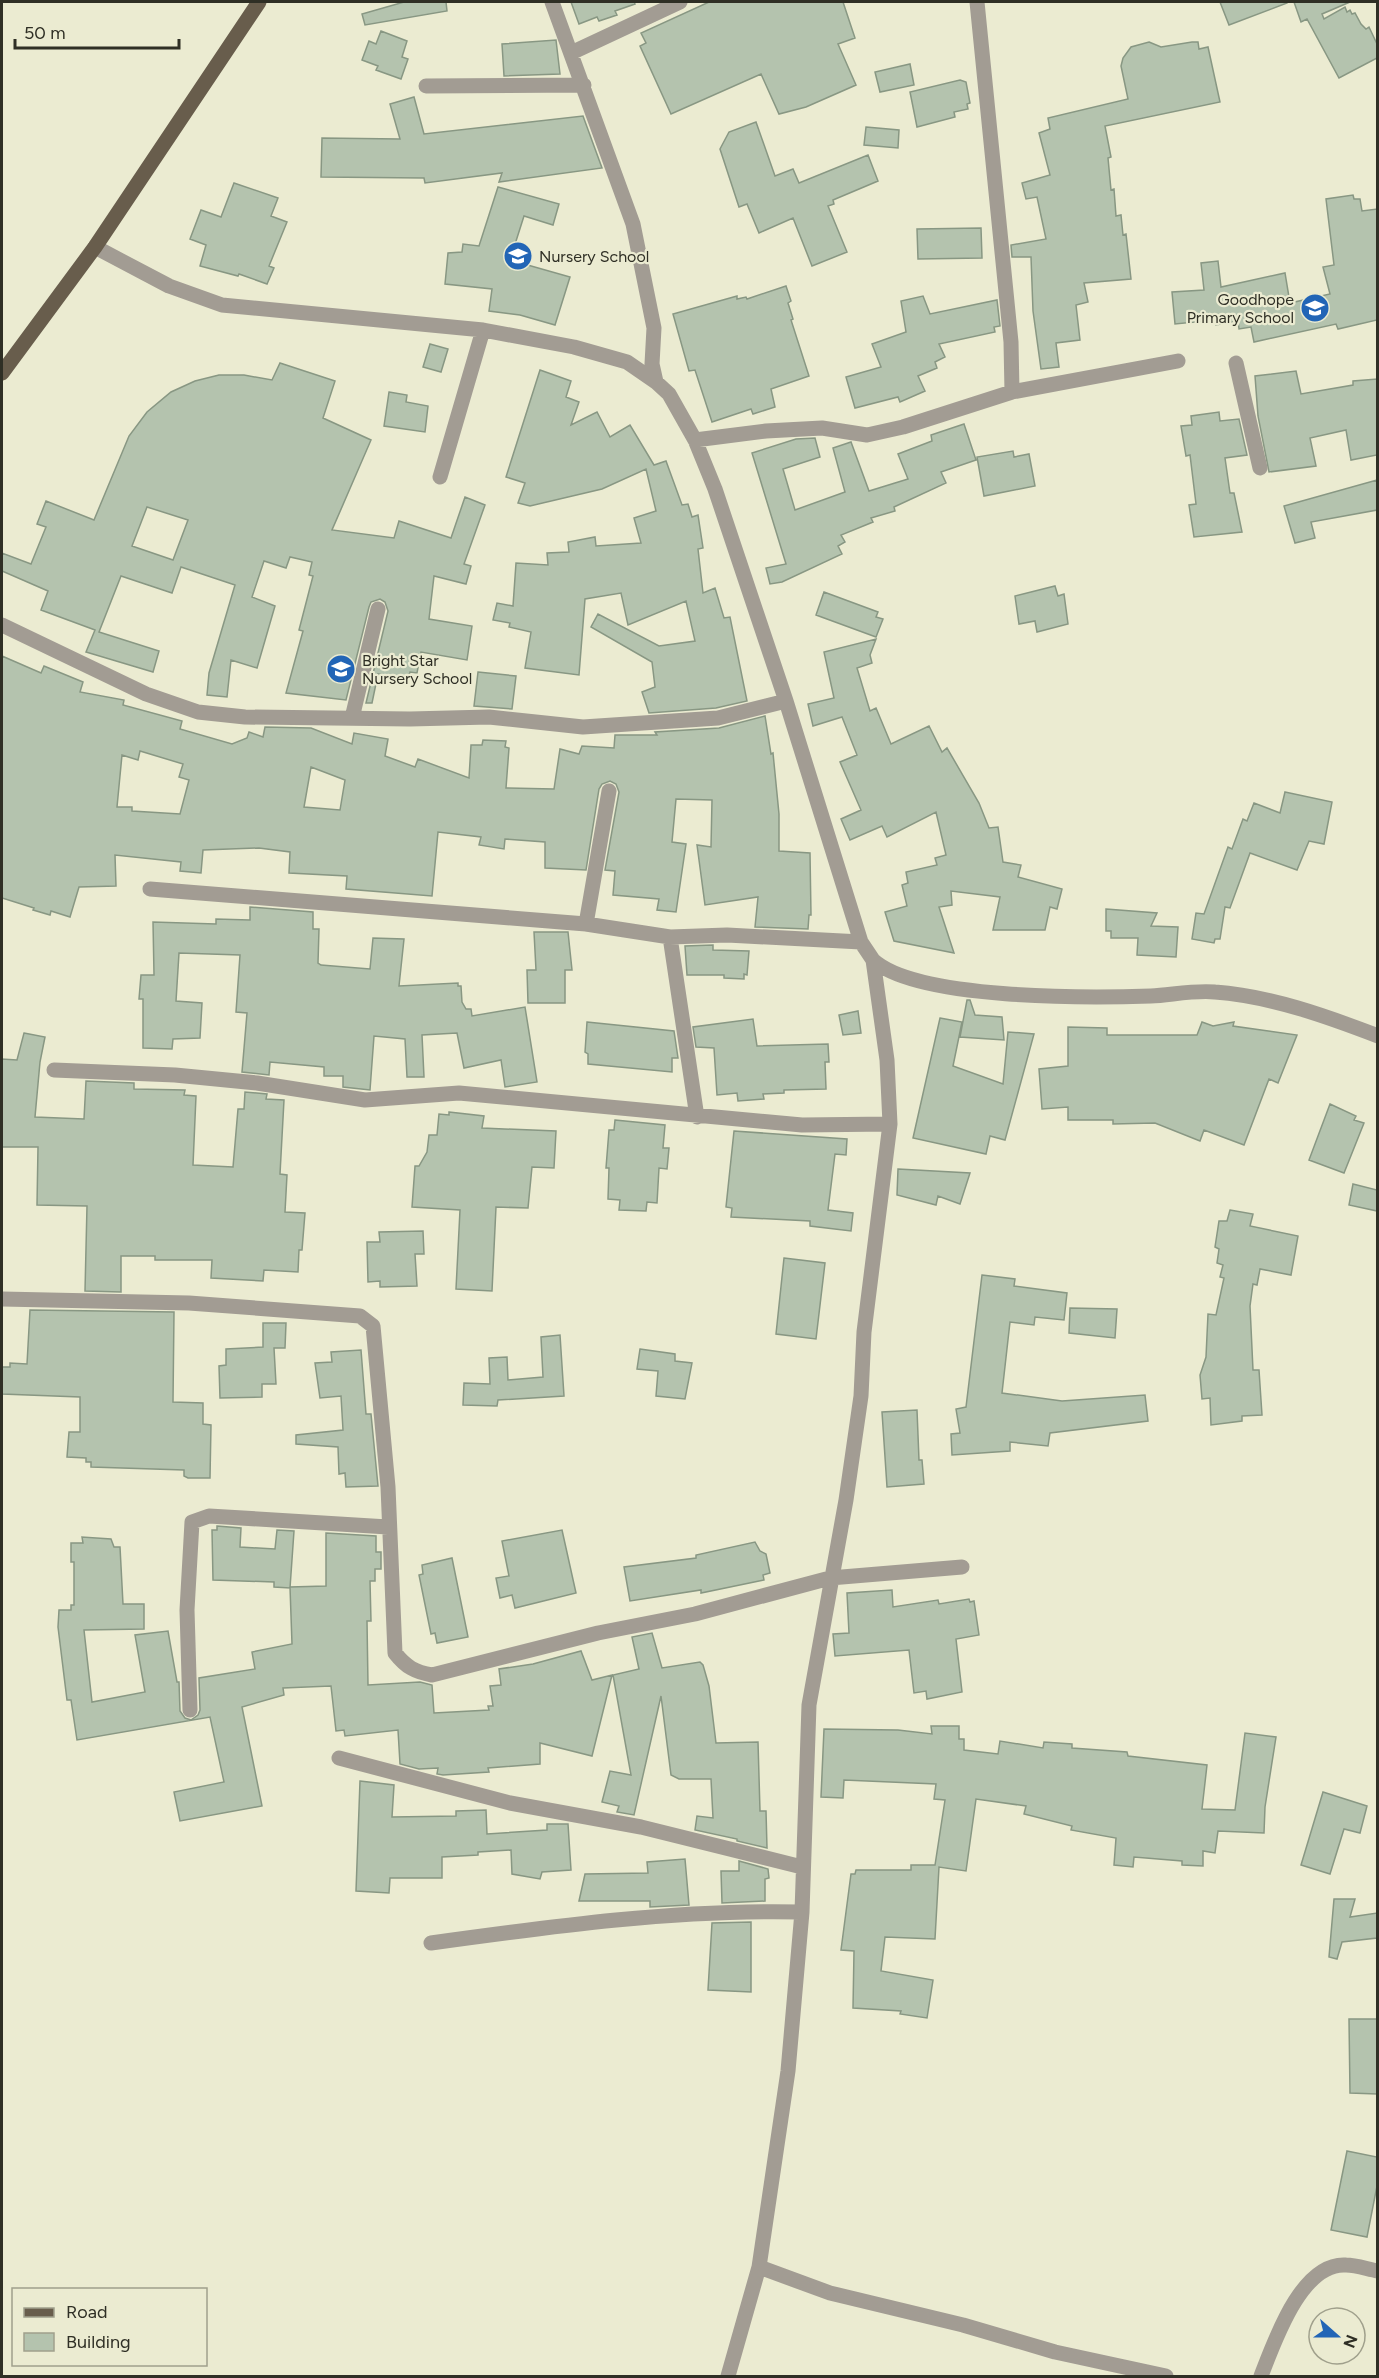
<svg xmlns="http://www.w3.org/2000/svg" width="1379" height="2378" viewBox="0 0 1379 2378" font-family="Figtree,sans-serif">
<rect width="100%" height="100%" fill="#ebebd1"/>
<path fill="#b4c3ae" stroke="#889783" stroke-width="1.5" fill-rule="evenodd" d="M404,2H446L447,11L365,25L362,14Z
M571,2H634L635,4L615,11L617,15L599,21L597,17L579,24Z
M709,2H843L855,38L838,44L856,85L806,107L779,114L761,74L671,114L640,46L646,43L641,33Z
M1220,2H1287V3L1229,25Z
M1294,2H1350L1322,14L1324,19L1345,7L1347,12L1350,10L1352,14L1355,13L1361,24L1366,29L1369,27L1377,44V58L1339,78L1307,19L1301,22Z
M381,31L407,41L402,57L408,59L401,79L376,70L378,66L362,60L369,41L376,44Z
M556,40L560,74L504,76L502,44Z
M1149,42L1161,47L1192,42H1198L1199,49L1208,47L1220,102L1105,126L1111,157L1108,158L1111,190L1114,189L1116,216L1121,215L1123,235L1126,234L1131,279L1084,283L1088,302L1076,305L1080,340L1056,343L1059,367L1041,369L1033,311L1031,257H1012L1011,245L1046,239L1037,197L1026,199L1022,183L1050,175L1039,133L1050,129L1048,118L1128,99L1121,66L1123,58L1131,47Z
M910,64L914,85L880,92L875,72Z
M960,80L966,82L970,103L967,104L968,109L954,112L955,117L917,127L910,92Z
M414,97L424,134L583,116L602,168L499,182L502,173L425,183L424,178L321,177L322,138L400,139L390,104Z
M756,122L775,176L793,169L799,183L868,155L878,181L833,200L834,204L828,206L847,252L812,266L793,218L759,233L747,204L739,207L720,149L729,132Z
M866,127L899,130L898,148L864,145Z
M234,183L278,198L271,216L287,222L269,266L274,268L267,284L239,274L238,276L200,266L206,245L190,239L201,210L221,217Z
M498,187L559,204L553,225L524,216L510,260L570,277L555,325L520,315L489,311L492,289L445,284L448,253L462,252L463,244L479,246Z
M1353,195L1354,199H1360L1362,211L1377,209V320L1338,329L1336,324L1254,342L1251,327L1239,329L1238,321L1216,325L1215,320L1175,324L1172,292L1204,290L1201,263L1218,261L1221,287L1285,273L1290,303L1330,294L1323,267L1334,265L1326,199Z
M981,228L982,258L918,259L917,229Z
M786,286L791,301L788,303L793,319L791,320L809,376L771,389L775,407L753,414L751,409L712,422L695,370L689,371L673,314L737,296V299L746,297L747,299Z
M923,296L930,314L997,300L1000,326L994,327L995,332L939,344L945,357L935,362L937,368L918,376L925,391L900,402L898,397L855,408L846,377L881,367L872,344L906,332L901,301Z
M430,344L448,349L441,372L423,367Z
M280,363L335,381L323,418L371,440L332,530L394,538L399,521L451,538L465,497L485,505L464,564L471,566L466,584L434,576L429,619L472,626L467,660L421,652L417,673L410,672L408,680L378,674L372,703H366L388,611L385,602L380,599L371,602L369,607L346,700L286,693L303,631L299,630L313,576L309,575L312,562L290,557L286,568L264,561L252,597L275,606L257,668L231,660L227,697L207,695L209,673L235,585L181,567L172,593L121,576L99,632L159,651L153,672L86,652L95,630L41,610L48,591L2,571V553L31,564L46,527L37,524L46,501L94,520L129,436L147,412L171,392L195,381L219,375H244L272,380ZM147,507L188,520L173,560L132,546Z
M540,370L571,381L566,397L579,402L571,425L597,412L610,437L630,425L654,465L666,461L682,505L688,504L692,517L698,515L703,548L698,549L703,593L715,588L724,618L730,617L747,701L716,708L649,713L642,692L655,687L652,662L591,627L598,614L659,646L695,641L686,601L628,625L621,593L585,599L579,675L525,668L531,632L509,627L510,623L493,620L497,603L513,606L516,563L548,565L547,553L569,552L568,542L595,537L596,546L641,543L634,518L656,511L646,469L602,489L530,506L518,503L525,483L506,477Z
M1296,371L1301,394L1353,385V381L1377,379V455L1351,460L1346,430L1310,438L1316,466L1269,472L1258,416L1255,376Z
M389,392L407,395L406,402L428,406L425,432L384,426Z
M1219,412L1220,421L1239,419L1247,455L1225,458L1230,493H1234L1242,532L1194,537L1189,505L1196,504L1190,455L1186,456L1181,426L1192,425L1191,416Z
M964,424L976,460L941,472L946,483L894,507L895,511L871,518L873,522L841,535L845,542L838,546L842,554L782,582L770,584L766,568L786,564L752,453L796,439L815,438L820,457L783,469L795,510L845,492L833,448L851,442L869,491L908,479L898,454L932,441L931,435Z
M1013,451L1014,457L1029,454L1035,486L984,496L977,457Z
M1377,480V510L1311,522L1315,538L1295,543L1284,506Z
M1055,586L1058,596L1064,594L1068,624L1037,632L1035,621L1019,624L1015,596Z
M824,592L878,612L876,617L883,619L876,637L816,615Z
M876,639L870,655L872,663L857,668L870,711L876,708L891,744L929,726L942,752L947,748L979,803L989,828L998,827L1003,862L1021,865L1018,877L1062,889L1057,909L1050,907L1045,930H993L1000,897L951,891L952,905L939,907L954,953L894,941L885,912L907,906L902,885L908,883L906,872L937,865L935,858L946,855L936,812L887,837L882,826L850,840L841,819L861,810L840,762L857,755L842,717L813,726L808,704L834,698L824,652Z
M2,656L41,673L44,666L83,682L80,692L124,700L123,705L182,721L180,729L232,744L247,738L249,732L263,737L265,727L311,728L352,744L354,733L388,739L385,756L415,767L418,759L469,778L471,745H482L483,740L506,741L505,747L509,748L506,788L554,789L560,749L579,754L582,746L614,748L615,735H657L655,732L719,728L765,716L771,754L773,753L779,814V851L810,853L811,915H809L808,929L755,927L758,897L705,905L697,845L711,847L712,800L676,799L672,842L686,844L676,912L657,910L659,899L613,895L615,871L605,870L619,792L616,784L610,781L602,784L599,789L586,870L545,868V842L505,839L504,849L479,845L481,837L438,832L432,896L346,889L347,876L289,873L290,852L259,848L203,850L201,873L180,871L181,862L115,855L116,886L79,887L70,917L51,911L50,915L33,910L34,908L2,898ZM140,751L183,764L179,777L189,780L180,814L132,811V807H117L122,755L138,760ZM311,767L345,780L340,810L304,807Z
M478,672L516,676L512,709L474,706Z
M1285,792L1332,802L1324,844L1309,841L1297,870L1250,853L1230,908L1225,907L1220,939H1215L1214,943L1192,939L1196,913L1204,914L1228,847L1232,849L1243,819L1247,821L1254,803L1280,813Z
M250,907L313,912V929H319L318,963L321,965L370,969L373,938L404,939L399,986L458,983V986H461L462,1002L466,1009H471L472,1016L525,1007L537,1082L505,1087L501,1060L464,1068L457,1033L422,1035L424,1077H407L405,1039L374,1036L370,1090L343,1087V1076H324V1067L270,1062L269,1075L242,1072L247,1013L236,1012L240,955L179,953L176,1001L202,1003L200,1038L173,1039L172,1049L143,1048V999H139L141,975H154L153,922L216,924V919L250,920Z
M1106,909L1157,913L1151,926L1178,927L1176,957L1137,955L1138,938H1111V931H1106Z
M534,932H568L572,970H565V1003H528L527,970H536Z
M713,945V950L749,951L747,975L744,974V979L724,978V975H687L685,946Z
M967,1000H970L975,1015L1002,1017L1004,1040L960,1037Z
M858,1011L861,1033L843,1035L839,1015Z
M940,1018L962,1022L953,1066L1003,1084L1008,1032L1034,1034L1005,1140L990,1136L986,1154L913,1138Z
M753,1019L757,1046L828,1044L829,1062H825L826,1089L784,1090V1093L763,1094L764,1099L738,1101L737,1093L717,1095L714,1048L696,1047L693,1027Z
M587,1022L674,1031L678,1058H672V1072L588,1064V1054L585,1052Z
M1202,1022L1213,1026L1234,1022L1233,1026L1297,1035L1278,1083L1269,1079L1244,1145L1204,1130L1200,1141L1155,1123L1113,1124V1120H1068V1107L1042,1109L1039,1069L1068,1066V1027L1107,1028V1035H1197Z
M24,1033L45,1037L40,1062L35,1117L84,1119L86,1081L134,1083V1089L185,1090L184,1095L196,1096L193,1165L233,1167L238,1109H244L245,1092L267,1094L266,1099L284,1100L280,1174L287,1175L285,1212L305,1213L302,1250H299L298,1272L264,1270L263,1281L211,1278L212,1260H155V1256H121V1292L85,1291L87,1206L37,1205L38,1147H2V1059L17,1060Z
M1330,1104L1356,1116L1354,1120L1364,1123L1344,1173L1309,1160Z
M449,1112L484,1116L482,1128L556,1131L554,1168L532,1167L528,1208L496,1207L492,1291L456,1289L460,1210L412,1207L415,1166H419L427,1152L429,1135H437L439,1114L449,1115Z
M615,1120L665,1125L663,1148H669L667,1169L659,1168L657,1203L647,1202L646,1211L619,1210L620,1200L608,1199L609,1168H606L609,1130H614Z
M734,1131L847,1139L846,1155L835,1154L828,1210L853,1213L851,1231L810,1226V1221L731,1217L732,1208L726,1207Z
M898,1169L970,1173L960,1204L938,1196L936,1205L897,1195Z
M1353,1184L1377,1190V1211L1349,1205Z
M1230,1210L1253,1214L1250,1226L1298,1236L1291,1275L1260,1269L1257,1285L1253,1284L1250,1306L1253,1370H1259L1262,1415L1242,1416V1421L1211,1425L1210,1398L1202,1399L1200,1375L1206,1357L1208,1314L1216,1315L1224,1278L1220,1277L1223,1265L1217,1263L1219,1249L1215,1247L1219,1221H1227Z
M423,1231L424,1254H415L417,1286L380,1287V1281L368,1282L367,1242H380L379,1232Z
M784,1258L825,1263L816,1339L776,1334Z
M982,1275L1015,1279L1014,1286L1067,1293L1064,1320L1035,1317L1034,1325L1010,1322L1002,1393L1062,1401L1145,1395L1148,1421L1050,1433L1048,1446L1010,1442V1451L952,1455L951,1434L960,1433L956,1409L966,1407Z
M1070,1308L1117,1309L1115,1338L1069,1333Z
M30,1310L174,1312L173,1402L203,1403V1424L211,1425L210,1478H188L184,1476V1470L91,1467V1462H86V1458L67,1457L69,1432H80V1397L2,1394V1367H10V1363L27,1364Z
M263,1323H286L285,1348H274L276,1384H262V1397L220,1398L219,1366L226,1365V1349L263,1347Z
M560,1335L564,1396L498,1400L497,1406L463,1405L464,1383L490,1384L489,1358L507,1357L508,1380L543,1377L541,1337Z
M640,1349L675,1354V1361L692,1363L685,1399L656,1396L658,1371L637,1369Z
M361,1350L366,1414H371L378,1486L346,1487L345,1473L339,1474L338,1447L296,1444V1435L343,1430L341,1396L320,1398L315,1363L332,1362L331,1352Z
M917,1410L919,1460H922L924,1484L887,1487L882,1412Z
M217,1526L241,1528L240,1547L275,1549L277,1530L294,1531L290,1588L274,1587V1582L213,1580L212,1530H217Z
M562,1530L576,1593L515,1608L512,1595L500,1598L496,1578L509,1576L502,1541Z
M326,1533L376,1536V1552H381V1569H375V1581H370L371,1621H367L368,1685L420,1682L432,1685L434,1713L489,1710L488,1706H493L490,1686L501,1685L499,1669L533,1664L581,1651L592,1680L612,1675L592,1756L540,1743V1764L488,1768L489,1772L443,1775L437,1774L438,1768L419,1769L400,1764L398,1730L345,1736L344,1730L336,1731L331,1686L283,1688L284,1695L242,1707L262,1806L180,1821L174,1792L224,1782L210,1717L77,1740L71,1700H67L58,1627L59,1610H71V1605H74V1562H71V1543H83L82,1537L111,1539L114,1547H120L123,1604H144V1629L84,1630L92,1702L145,1692L135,1635L168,1631L177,1682H179L180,1711L185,1718L191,1720L198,1715L200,1710L199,1678L255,1669L252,1652L292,1644L290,1587L326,1586Z
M755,1542L760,1551L766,1554L770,1573L763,1575L764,1580L701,1593V1590L630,1601L624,1567L696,1558V1555Z
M452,1558L468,1637L437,1643L435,1633L431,1634L419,1575L423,1574L422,1565Z
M892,1590L893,1607L938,1600L939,1604L969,1599L970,1602L974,1601L979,1635L956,1639L962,1692L927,1699L926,1691L914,1693L909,1650L835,1656L833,1634L849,1633L847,1593Z
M652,1633L662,1668L700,1662L703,1665L709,1686L716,1743L758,1742L760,1811H766L767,1848L737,1841V1839L695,1830L697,1816L713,1818L711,1779H679L671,1775L661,1696L634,1815L617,1812L619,1806L602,1802L610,1771L631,1775L613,1675L639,1669L632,1637Z
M931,1726H959V1739H964V1750L998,1754L1000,1741L1043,1748L1044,1742L1072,1744V1748L1127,1752L1128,1756L1207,1765L1202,1809L1235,1810L1245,1733L1276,1737L1265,1807L1264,1833L1218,1831L1215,1853L1203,1851V1866L1182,1865V1861L1134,1857L1133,1867L1114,1865L1116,1838L1071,1830L1072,1826L1024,1814L1026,1806L976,1799L966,1871L939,1867L935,1939L885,1937L881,1971L933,1980L927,2018L900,2014L901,2011L853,2008L854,1951L841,1950L851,1874H855L856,1870H911V1865H935L945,1800L934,1799L936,1784L844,1780L843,1798L821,1797L824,1729L898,1730L932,1734Z
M360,1781L394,1785L392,1817L456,1816V1811L486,1810L487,1834L547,1830V1824H568L571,1870L542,1872L540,1879L512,1874L511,1850L478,1852V1855L442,1857V1878H390L389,1893L356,1891Z
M1323,1792L1367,1806L1360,1833L1344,1829L1330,1874L1301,1865Z
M685,1859L689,1905L650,1907V1901H579L585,1874L648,1873L647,1862Z
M739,1861L768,1869L769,1878L765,1879V1901L722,1903L721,1871H739Z
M1334,1899H1355L1350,1917L1377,1913V1938L1342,1942L1337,1959L1329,1957Z
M751,1922V1992L708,1990L712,1923Z
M1349,2019H1377V2094L1350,2093Z
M1347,2151L1377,2157V2186L1367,2237L1331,2230Z"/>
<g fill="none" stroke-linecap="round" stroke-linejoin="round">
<path stroke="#a29c93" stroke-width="15" d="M552,2L633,224L654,328L652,364L656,382
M977,2L1011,342L1012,392
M571,53L680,2
M426,86L584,85
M95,247L169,286L222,305L483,330L574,347L627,362L656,382L669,394L695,440L715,489L786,701L861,942L873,960L887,1060L890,1124L864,1332L861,1396L846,1500L809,1705L802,1912L788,2071L759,2267L728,2376
M1236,363L1260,468
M695,440L766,431L822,428L867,435L903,427L1012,392L1178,361
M440,477L483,330
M2,625L146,694L198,712L245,717L410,719L489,717L583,727L718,718L786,701
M352,718L378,609
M150,889L586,924L670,937L727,935L861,942
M586,924L609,791
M670,937L697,1117
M873,960C917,1000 1090,998 1151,996C1171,995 1194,990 1215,992C1270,996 1326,1016 1378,1036
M54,1070L175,1075L257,1083L365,1100L459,1093L802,1125L890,1124
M2,1299L189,1303L360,1316L373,1326L388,1487L395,1653C406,1667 415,1672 432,1675L598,1633L695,1614L830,1578L962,1567
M190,1710L187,1610L192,1522L209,1516L388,1527
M339,1758L510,1803L641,1827L802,1867
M431,1943C554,1926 678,1909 802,1912
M759,2267L830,2293L963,2325L1055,2352L1166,2376
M1261,2376C1274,2343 1301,2262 1346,2265C1356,2265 1367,2269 1378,2271"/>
<path stroke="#685d4c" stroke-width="15" d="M2,373L95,247L259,2"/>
</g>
<defs>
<g id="school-disc" transform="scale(1.5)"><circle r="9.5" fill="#2265b6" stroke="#ebebd1"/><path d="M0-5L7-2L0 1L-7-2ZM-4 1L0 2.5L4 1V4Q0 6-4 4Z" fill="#fff"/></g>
</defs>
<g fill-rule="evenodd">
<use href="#school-disc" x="518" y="256"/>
<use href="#school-disc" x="1315" y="308"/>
<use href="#school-disc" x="341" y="669"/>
</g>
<g text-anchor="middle" stroke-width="4.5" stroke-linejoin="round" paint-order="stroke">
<g font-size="16" fill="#2f2f25" stroke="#ebebd1" text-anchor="start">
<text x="539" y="262">Nursery School</text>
<text x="1294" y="305" text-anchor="end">Goodhope<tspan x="1294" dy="18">Primary School</tspan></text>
<text x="362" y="666">Bright Star<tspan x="362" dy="18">Nursery School</tspan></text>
</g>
</g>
<rect width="1379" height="2378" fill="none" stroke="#2f2f25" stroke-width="6"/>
<rect x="12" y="2288" width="195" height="78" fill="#ebebd1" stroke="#a0a08c" stroke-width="1.5"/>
<rect x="24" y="2308" width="30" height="9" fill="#685d4c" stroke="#a0a08c" stroke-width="1.5"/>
<text x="66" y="2318" font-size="18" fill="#2f2f25">Road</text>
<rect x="24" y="2333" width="30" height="18" fill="#b4c3ae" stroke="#a0a08c" stroke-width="1.5"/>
<text x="66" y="2348" font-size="18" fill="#2f2f25">Building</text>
<g transform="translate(1337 2336) rotate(111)"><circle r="28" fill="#ebebd1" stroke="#a0a08c" stroke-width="1.5"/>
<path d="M0-4.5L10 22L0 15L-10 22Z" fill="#2265b6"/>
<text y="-9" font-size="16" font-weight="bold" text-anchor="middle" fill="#2f2f25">N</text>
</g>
<path d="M15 39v9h164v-9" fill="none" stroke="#2f2f25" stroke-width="3"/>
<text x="24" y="39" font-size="18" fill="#2f2f25" stroke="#ebebd1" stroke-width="4.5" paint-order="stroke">50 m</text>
</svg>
